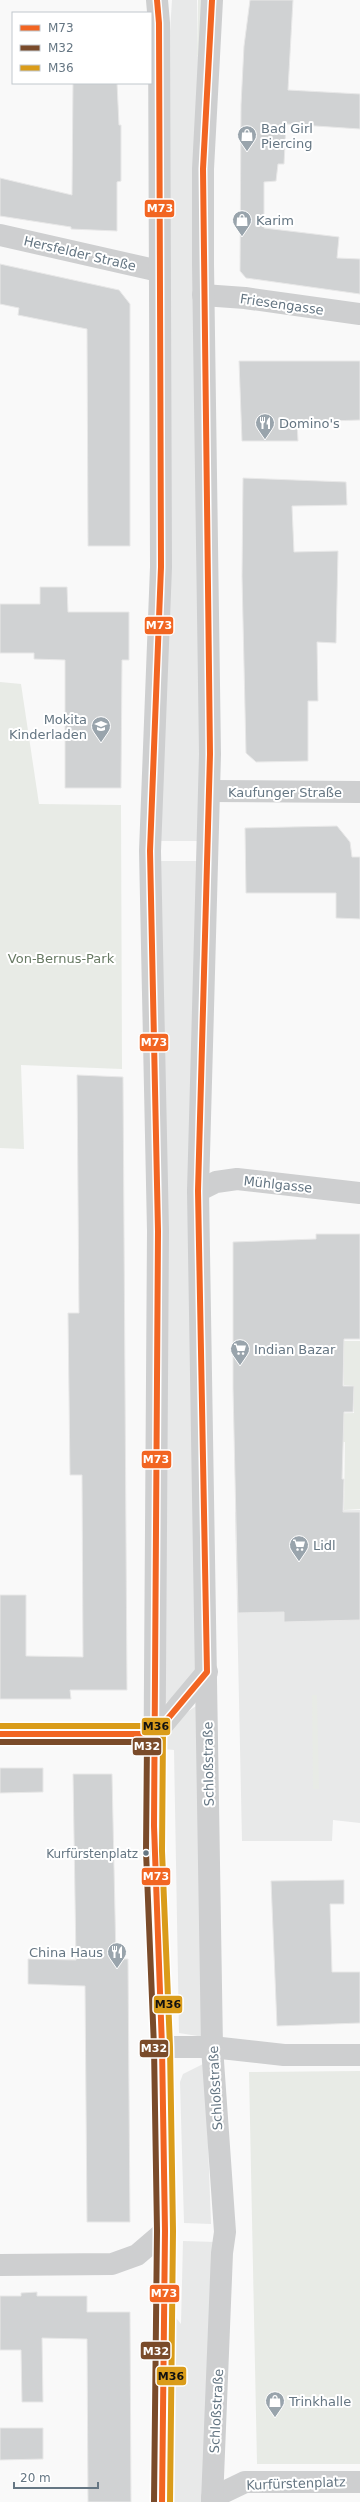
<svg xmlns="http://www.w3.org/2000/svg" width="360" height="2502" viewBox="0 0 360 2502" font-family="'DejaVu Sans',sans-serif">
<rect width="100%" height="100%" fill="#f9f9f9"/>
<path fill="#e8e9e9" d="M172,0H197V55L201,62V841H158L168,63Z
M158,861H201L199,1662L189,1682L178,1695L164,1704Z
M360,1510V1823L333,1820L332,1841H242L235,1512Z
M199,1704L204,2037L179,2033L174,1750L163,1749L164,1728Z
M205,2063L211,2224L184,2223L180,2082L183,2074Z
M183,2241L216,2242L210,2502H171L172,2313L181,2324Z"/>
<path fill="#e8ebe6" d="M198,0H204L201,62L197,55Z
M0,682L21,684L39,804L121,805L122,1069L21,1065L24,1149L0,1148Z
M344,1341H360V1509L344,1510L345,1442L276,1440L282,1415L354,1413V1386L344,1385Z
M312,1695H317L319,1789H313Z
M360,2071V2464H257L249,2072Z"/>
<path fill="#d0d2d3" stroke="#e8e8e8" d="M250,0H293L288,90L360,94V129L286,124L284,164H278L276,181L264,182V228L339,237L337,258L360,259V294L246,278L240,271L241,105L244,46Z
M73,83H117L119,125H121V181L117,182V231L71,229V227L0,216V178L72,195Z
M0,264L119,290L130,304V546H88L87,329L18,315L19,308L0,304Z
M239,361H360V420L297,422L298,441H242Z
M243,478L346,482L347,505L292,506L294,552L338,551L336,643L317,642L318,701H308V761L256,762L246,753L242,576Z
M40,587H67L68,612H129V660H122L121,788H65V660L34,659V653H0V604H40Z
M337,826L350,842L352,857H360V919L336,918V893H246L245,828Z
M77,1075L123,1077L127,1690H70L71,1699H0V1595H26V1656L83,1657L82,1475H70L68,1313H79Z
M316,1234H360V1339H344L343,1386H354L353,1412H344L342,1479H344L343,1512H360V1620L284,1622V1612L238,1613L233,1388V1242L316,1239Z
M0,1768H43V1792L0,1793Z
M73,1774H112L116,1959H128L130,2222H87L85,1986L28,1984V1959L76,1960Z
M344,1880V1904H330L332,1972H360V2023L277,2026L271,1881Z
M37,2292V2296H87V2312H130L131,2502H88L87,2339L42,2338L43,2402H22L21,2350H0V2296H21V2293Z
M0,2428H43V2459L0,2460Z"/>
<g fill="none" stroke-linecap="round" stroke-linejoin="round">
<path stroke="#cecfd0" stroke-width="22" d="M0,235L159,271
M203,295L245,298L360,314
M210,791L360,792
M198,1191L216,1182L237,1179L360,1193
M0,1734H155L207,1672
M212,2047L284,2055H360
M0,2265L112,2264L137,2255L165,2231
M212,2498L245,2482H360"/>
<path stroke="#cecfd0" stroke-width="22" d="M157,0L159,23L161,567L150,851L158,1231L154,1826L162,2047L165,2231L162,2502
M212,0L203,169V264L210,754L198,1191L212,2047L225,2232L222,2253L212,2502
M162,2047H212"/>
<g stroke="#fff" stroke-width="9">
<path id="bus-1" d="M157,0L159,23L161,567L150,851L158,1231L154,1826L162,2047L165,2231L162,2502
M0,1734H155L207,1672L198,1191L210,754L203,169L212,0"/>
</g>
<g stroke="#fff" stroke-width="9">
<path id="bus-2" d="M0,1742H147L146,1851L154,2047L157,2231L154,2502"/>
</g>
<g stroke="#fff" stroke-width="9">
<path id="bus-3" d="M0,1726H155L160,1728L163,1732L162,1851L170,2047L173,2231L170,2502"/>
</g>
<use href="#bus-1" stroke="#f26522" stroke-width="6"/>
<use href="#bus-2" stroke="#7a4b2a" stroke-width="6"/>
<use href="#bus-3" stroke="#da9c1a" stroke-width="6"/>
</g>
<defs>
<g id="shop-pin" transform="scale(1)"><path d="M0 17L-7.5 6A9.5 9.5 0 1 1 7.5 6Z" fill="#99a4ac" stroke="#fff"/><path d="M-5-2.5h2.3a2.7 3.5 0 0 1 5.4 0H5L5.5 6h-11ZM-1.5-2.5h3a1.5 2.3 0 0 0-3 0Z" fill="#fff"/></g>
<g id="restaurant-pin" transform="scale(1)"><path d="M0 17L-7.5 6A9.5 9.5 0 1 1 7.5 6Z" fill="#99a4ac" stroke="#fff"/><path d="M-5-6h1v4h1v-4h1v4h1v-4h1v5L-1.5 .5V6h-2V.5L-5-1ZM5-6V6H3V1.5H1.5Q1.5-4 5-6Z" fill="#fff"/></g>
<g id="school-pin" transform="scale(1)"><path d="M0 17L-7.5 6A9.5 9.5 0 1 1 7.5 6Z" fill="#99a4ac" stroke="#fff"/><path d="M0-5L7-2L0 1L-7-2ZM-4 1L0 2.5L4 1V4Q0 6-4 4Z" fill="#fff"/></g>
<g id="supermarket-pin" transform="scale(1)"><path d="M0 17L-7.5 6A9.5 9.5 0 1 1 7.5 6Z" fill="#99a4ac" stroke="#fff"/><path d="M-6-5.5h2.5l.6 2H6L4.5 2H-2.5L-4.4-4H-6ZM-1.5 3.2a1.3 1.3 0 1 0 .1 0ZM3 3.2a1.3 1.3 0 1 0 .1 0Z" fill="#fff"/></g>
</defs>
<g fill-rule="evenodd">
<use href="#shop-pin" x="247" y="135"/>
<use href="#shop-pin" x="242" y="220"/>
<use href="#restaurant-pin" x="265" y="423"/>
<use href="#school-pin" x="101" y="726"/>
<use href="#supermarket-pin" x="240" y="1349"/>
<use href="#supermarket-pin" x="299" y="1545"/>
<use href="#restaurant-pin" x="117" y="1952"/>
<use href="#shop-pin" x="275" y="2401"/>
</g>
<circle fill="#657683" stroke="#fff" stroke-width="1.5" cx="146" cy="1853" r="3.5"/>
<g text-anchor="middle" stroke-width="4" stroke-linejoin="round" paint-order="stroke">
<g font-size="12" fill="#657683" stroke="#fff" text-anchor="end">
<text x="138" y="1858">Kurfürstenplatz</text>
</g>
<g font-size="13" fill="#657683" stroke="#fff" text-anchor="start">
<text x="261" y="133">Bad Girl<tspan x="261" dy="15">Piercing</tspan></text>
<text x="256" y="225">Karim</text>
<text x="279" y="428">Domino's</text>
<text x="87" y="724" text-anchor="end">Mokita<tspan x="87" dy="15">Kinderladen</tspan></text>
<text x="254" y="1354">Indian Bazar</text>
<text x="313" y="1550">Lidl</text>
<text x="103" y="1957" text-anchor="end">China Haus</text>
<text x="289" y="2406">Trinkhalle</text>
</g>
<g font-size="13" fill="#657683" stroke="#fff">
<text transform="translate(80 253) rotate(13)" y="5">Hersfelder Straße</text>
<text transform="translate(282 304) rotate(8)" y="5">Friesengasse</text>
<text x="285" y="797">Kaufunger Straße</text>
<text transform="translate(278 1184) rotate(6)" y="5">Mühlgasse</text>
<text transform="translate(208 1764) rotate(-91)" y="5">Schloßstraße</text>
<text transform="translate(215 2088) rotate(-93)" y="5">Schloßstraße</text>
<text transform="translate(216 2411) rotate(-87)" y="5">Schloßstraße</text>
<text transform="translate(296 2483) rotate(-2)" y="5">Kurfürstenplatz</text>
</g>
<g font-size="13" fill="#687a64" stroke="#fff">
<text x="61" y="963">Von-Bernus-Park</text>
</g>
</g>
<g stroke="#fff" stroke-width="1.5">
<rect x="144" y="199" width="31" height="19" rx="4" fill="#f26522"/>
<rect x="144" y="616" width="30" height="19" rx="4" fill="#f26522"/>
<rect x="139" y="1033" width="30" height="19" rx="4" fill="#f26522"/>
<rect x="141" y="1450" width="31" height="19" rx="4" fill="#f26522"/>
<rect x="141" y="1717" width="30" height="19" rx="4" fill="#da9c1a"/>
<rect x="132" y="1737" width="30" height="19" rx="4" fill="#7a4b2a"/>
<rect x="141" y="1867" width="30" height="19" rx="4" fill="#f26522"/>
<rect x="153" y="1995" width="30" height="19" rx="4" fill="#da9c1a"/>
<rect x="139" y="2039" width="30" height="19" rx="4" fill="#7a4b2a"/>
<rect x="149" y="2284" width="31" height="19" rx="4" fill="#f26522"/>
<rect x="140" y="2341" width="31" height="19" rx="4" fill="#7a4b2a"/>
<rect x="156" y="2366" width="31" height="20" rx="4" fill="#da9c1a"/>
</g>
<g font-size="11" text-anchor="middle" font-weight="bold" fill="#fff">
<text x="160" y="212">M73</text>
<text x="159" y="629">M73</text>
<text x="154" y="1046">M73</text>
<text x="156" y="1463">M73</text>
<text x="147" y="1750">M32</text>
<text x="156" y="1880">M73</text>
<text x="154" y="2052">M32</text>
<text x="164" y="2297">M73</text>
<text x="156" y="2355">M32</text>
</g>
<g font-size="11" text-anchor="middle" font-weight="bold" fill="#111">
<text x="156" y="1730">M36</text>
<text x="168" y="2008">M36</text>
<text x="171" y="2380">M36</text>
</g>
<rect x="12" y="12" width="140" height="72" fill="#ffffff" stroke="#c1c8cd"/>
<rect x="20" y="25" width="20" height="6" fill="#f26522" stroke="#c1c8cd"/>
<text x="48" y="32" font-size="12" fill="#657683">M73</text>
<rect x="20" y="45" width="20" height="6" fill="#7a4b2a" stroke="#c1c8cd"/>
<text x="48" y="52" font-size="12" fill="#657683">M32</text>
<rect x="20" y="65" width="20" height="6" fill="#da9c1a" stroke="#c1c8cd"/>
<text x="48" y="72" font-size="12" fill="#657683">M36</text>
<path d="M14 2482v6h84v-6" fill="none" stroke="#657683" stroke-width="2"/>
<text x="20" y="2482" font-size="12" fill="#657683" stroke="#ffffff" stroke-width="3" paint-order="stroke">20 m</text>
</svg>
